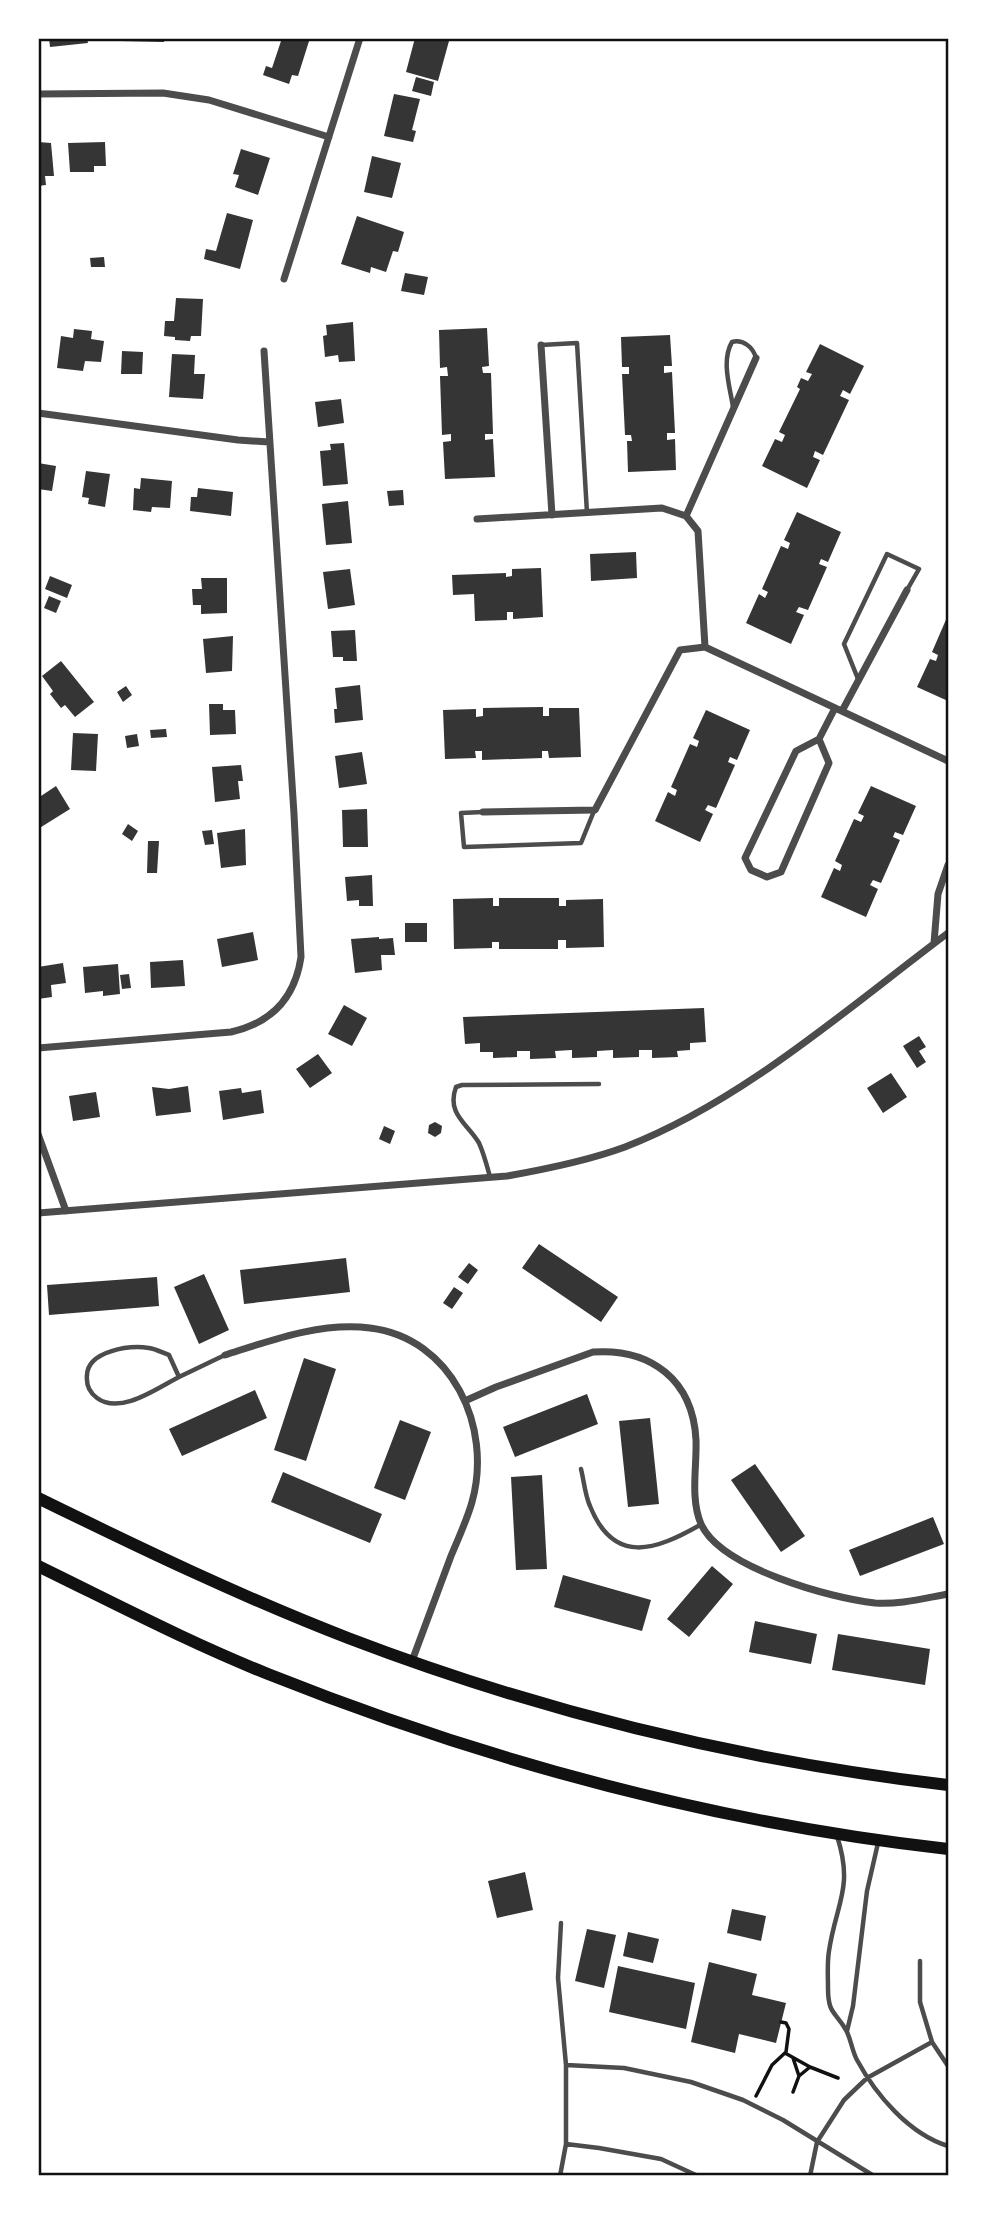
<svg xmlns="http://www.w3.org/2000/svg" width="987" height="2214" viewBox="0 0 987 2214" font-family="'Fira Sans Condensed',sans-serif">
<rect width="100%" height="100%" fill="#fff"/>
<path fill="#353535" d="M49,38H87L88,43L50,47Z
M121,38H165L164,42L121,41Z
M282,38H310L298,76L292,75L289,84L263,75L266,66L272,68Z
M415,38H441L449,41L438,81L406,72Z
M416,77L434,82L431,96L412,91Z
M394,94L420,99L412,130L416,131L413,142L384,136Z
M38,142L51,143L54,176H45L46,185L38,186Z
M105,142L106,166H94V172H70L68,143Z
M241,149L270,158L258,195L235,187L239,175L233,174Z
M372,156L401,163L392,198L364,192Z
M227,213L253,220L240,269L204,259L206,249L216,251Z
M357,216L404,232L398,252L393,251L386,272L371,267L370,273L341,264Z
M104,257L105,267H91L90,258Z
M405,273L428,277L424,295L401,291Z
M176,298L203,299L201,336H191L190,341L175,340V337L164,336L165,321H174Z
M353,322L355,361L339,362L338,355L325,357L323,336L327,335L326,325Z
M487,328L489,366L482,367L483,373H491L493,434H485V440L493,439L495,477L445,479L443,442L451,441V434L442,435L440,376H448L447,367L440,368L439,330Z
M74,329L92,331L91,339L104,341L101,362L85,361L83,371L57,368L61,336L73,338Z
M670,335L672,366H664V373L672,372L675,433H667V440L675,439L676,470L628,472L627,441H632L631,435H625L622,374H629V367H622L621,337Z
M820,344L864,366L850,394L843,390L840,396L849,400L823,455L815,451L813,457L820,460L807,488L762,466L775,439L782,442L785,435L779,432L800,389L797,387L801,378L808,381L812,374L806,372Z
M122,351L143,352L142,374H121Z
M172,354L195,355L194,374H205L203,399L169,397Z
M341,399L344,423L318,427L315,402Z
M344,443L348,484L323,486L320,451L331,450L330,444Z
M38,463L56,466L52,491L38,489Z
M86,471L110,474L105,507L88,504L89,498L82,497Z
M141,478L172,481L170,508L152,507L151,512L133,510L134,488L140,489Z
M198,488L233,492L231,516L190,511L191,497H197Z
M403,490L404,505L389,506L387,491Z
M348,501L352,543L326,545L322,504Z
M797,512L841,532L828,562L821,559L819,564L827,567L808,610L799,607L796,612L804,615L791,644L746,623L759,594L765,598L768,592L762,589L781,546L788,549L790,543L784,540Z
M636,552L637,578L591,581L590,554Z
M541,568L543,617L513,619V612H507V620L475,621L474,594L453,595L452,575L506,573V577L512,576V569Z
M350,569L355,605L328,609L323,572Z
M50,576L72,585L67,598L45,589Z
M201,578H227V613L201,614V605H193L192,589H202Z
M49,596L61,601L56,613L44,608Z
M948,615V701L917,687L930,659L936,661L938,655L932,652Z
M355,630L357,661H343V657H333L331,631Z
M233,636L232,671L206,673L203,639Z
M61,661L94,702L75,717L65,705L61,708L50,694L53,691L42,676Z
M360,685L363,720L335,723L334,709H337L335,688Z
M126,686L132,695L123,702L117,692Z
M209,704H223V710H235L236,734L210,735Z
M543,707V716H549V708H579L581,757L549,758L548,751H542V758L482,760V751H475L476,758L445,759L443,710L476,709V717L483,716V708Z
M706,710L750,730L737,760L730,757L728,762L735,765L716,808L708,805L705,810L713,814L700,842L655,821L668,792L675,796L677,790L671,787L690,744L697,747L699,741L693,738Z
M166,729L167,737L151,738L150,730Z
M73,733L98,734L96,771L71,770Z
M137,734L139,746L127,748L125,736Z
M362,752L367,784L339,788L335,756Z
M241,765L243,781H238L240,799L215,802L212,767Z
M56,786L70,809L38,829V798Z
M871,786L916,806L903,835L895,832L893,837L900,840L881,883L873,880L870,885L878,889L866,917L821,897L834,868L840,871L842,865L835,861L854,819L861,822L864,816L858,813Z
M367,809L368,847H343L342,810Z
M128,824L138,831L132,841L122,834Z
M245,829L246,865L221,868L217,833Z
M212,830L214,844L205,845L202,831Z
M148,841H159L157,873H147Z
M372,875L373,906H359V900L347,901L345,877Z
M493,898V906H499V898H559V906H566V900L603,899L604,947L566,948V940H558V949H499V942H492V948L454,949L453,899Z
M405,923H427V942H405Z
M253,932L258,960L222,967L217,939Z
M379,937V939L393,938L395,955H381L382,970L355,973L351,939Z
M183,960L185,986L151,988L150,962Z
M63,963L66,983L51,985L52,997L38,999V967Z
M118,964L120,994L103,996V991L85,993L83,967Z
M129,974L131,988L122,989L120,975Z
M344,1005L367,1018L352,1046L328,1034Z
M704,1008L706,1042L690,1043V1050L677,1051L678,1057L652,1058V1050H639V1057L613,1058V1050L597,1051V1057L572,1058V1050L555,1051L556,1058L530,1059V1051H517V1057L493,1058V1052H480V1043L465,1044L463,1017Z
M919,1036L926,1047L919,1051L926,1062L917,1068L903,1046Z
M318,1054L332,1073L310,1088L296,1069Z
M891,1073L907,1097L883,1113L867,1088Z
M188,1086L191,1112L156,1116L152,1087L169,1089Z
M241,1088L242,1093L261,1090L264,1113L223,1120L219,1091Z
M96,1092L100,1117L73,1121L69,1096Z
M435,1122L442,1126L441,1133L435,1137L428,1133L429,1125Z
M384,1126L395,1131L390,1144L379,1139Z
M539,1244L618,1297L601,1322L522,1268Z
M346,1258L350,1292L244,1304L240,1270Z
M469,1263L478,1270L468,1284L458,1277Z
M204,1274L229,1330L199,1344L174,1287Z
M157,1277L159,1306L49,1315L47,1285Z
M454,1287L463,1293L452,1309L443,1303Z
M304,1358L336,1369L306,1461L274,1450Z
M255,1390L267,1418L182,1456L169,1429Z
M587,1394L598,1424L515,1457L503,1427Z
M650,1418L659,1504L628,1507L619,1421Z
M400,1420L431,1432L405,1500L374,1488Z
M755,1464L805,1536L781,1552L731,1480Z
M283,1472L382,1514L370,1543L271,1502Z
M542,1475L547,1569L516,1570L511,1477Z
M933,1517L944,1544L860,1576L849,1550Z
M712,1566L733,1584L689,1637L667,1619Z
M563,1575L651,1600L642,1631L554,1607Z
M755,1621L817,1634L811,1664L749,1652Z
M838,1634L930,1649L925,1685L832,1670Z
M525,1872L533,1910L497,1918L488,1881Z
M732,1909L766,1916L761,1941L727,1933Z
M587,1929L616,1935L604,1988L575,1981Z
M628,1932L659,1939L653,1963L623,1956Z
M709,1962L757,1974L752,1995L786,2003L776,2043L739,2034L735,2053L691,2042Z
M618,1966L695,1983L686,2029L609,2012Z"/>
<g fill="none" stroke-linecap="round" stroke-linejoin="round">
<path stroke="#111" stroke-width="3.5" d="M785,2053L810,2067L838,2078
M793,2058L799,2076
M793,2092L799,2076L810,2067
M756,2096L772,2065L786,2052L789,2029L786,2023L781,2022"/>
<path stroke="#4c4c4c" stroke-width="4.5" d="M541,345L577,343L587,513
M733,407C730,387 721,361 732,342C743,339 753,347 756,358
M858,679L844,644L887,554L919,569L907,590
M483,812L461,813L464,847L581,843L594,811
M490,1177C487,1166 484,1154 479,1143C468,1124 446,1114 456,1087L462,1085L599,1084
M179,1377L169,1355C163,1353 156,1349 149,1348C129,1345 88,1351 87,1375C86,1385 90,1393 97,1398C121,1416 160,1386 181,1376C196,1369 210,1362 225,1355
M581,1469C584,1481 585,1495 590,1506C614,1566 656,1550 700,1525
M837,1836C854,1888 836,1903 829,1951C827,1963 828,1976 828,1988C828,2014 835,2011 846,2030C851,2039 852,2051 857,2060C876,2095 909,2134 948,2146
M920,1961V2002L932,2042L948,2066
M847,2031L853,2006L867,1891L878,1843
M566,2065L624,2068L691,2082L743,2100L783,2120L874,2176
M566,2144L599,2148L661,2159L698,2176
M560,2176L566,2144V2065L558,1978L561,1923
M810,2176L817,2142L844,2100L867,2078L932,2042"/>
<path stroke="#4c4c4c" stroke-width="7" d="M38,94L163,93L209,100L329,137
M284,279L360,38
M541,345L552,515
M38,413L238,440L269,442
M686,516L756,358
M477,519L662,508L686,516L698,531L705,647L948,761
M842,711L907,590
M819,739L829,763L781,872L767,877L751,870L745,858L796,751L819,739L835,708
M483,812L595,810L680,650L705,647
M934,943L938,894L948,865
M38,1048L231,1032C271,1023 295,998 301,957L294,814L264,351
M38,1134L66,1211
M38,1213L507,1176C547,1169 587,1161 625,1147C742,1102 849,1007 948,933
M225,1355C272,1340 320,1322 370,1328C452,1338 493,1427 472,1502C467,1520 458,1539 451,1556C438,1591 425,1626 412,1661
M467,1400L496,1387L593,1352C651,1348 693,1380 696,1440C697,1467 690,1498 701,1524C721,1568 830,1598 875,1603C898,1605 925,1598 948,1594"/>
<path stroke="#111" stroke-width="12" d="M38,1498C140,1548 242,1597 348,1638C541,1712 743,1761 948,1785
M38,1566C114,1603 190,1643 268,1674C486,1761 716,1823 948,1849"/>
</g>
<rect width="987" height="2214" fill="none" stroke="#ffffff" stroke-width="80"/>
<rect x="40" y="40" width="907" height="2134" fill="none" stroke="#111" stroke-width="2.5"/>
</svg>
